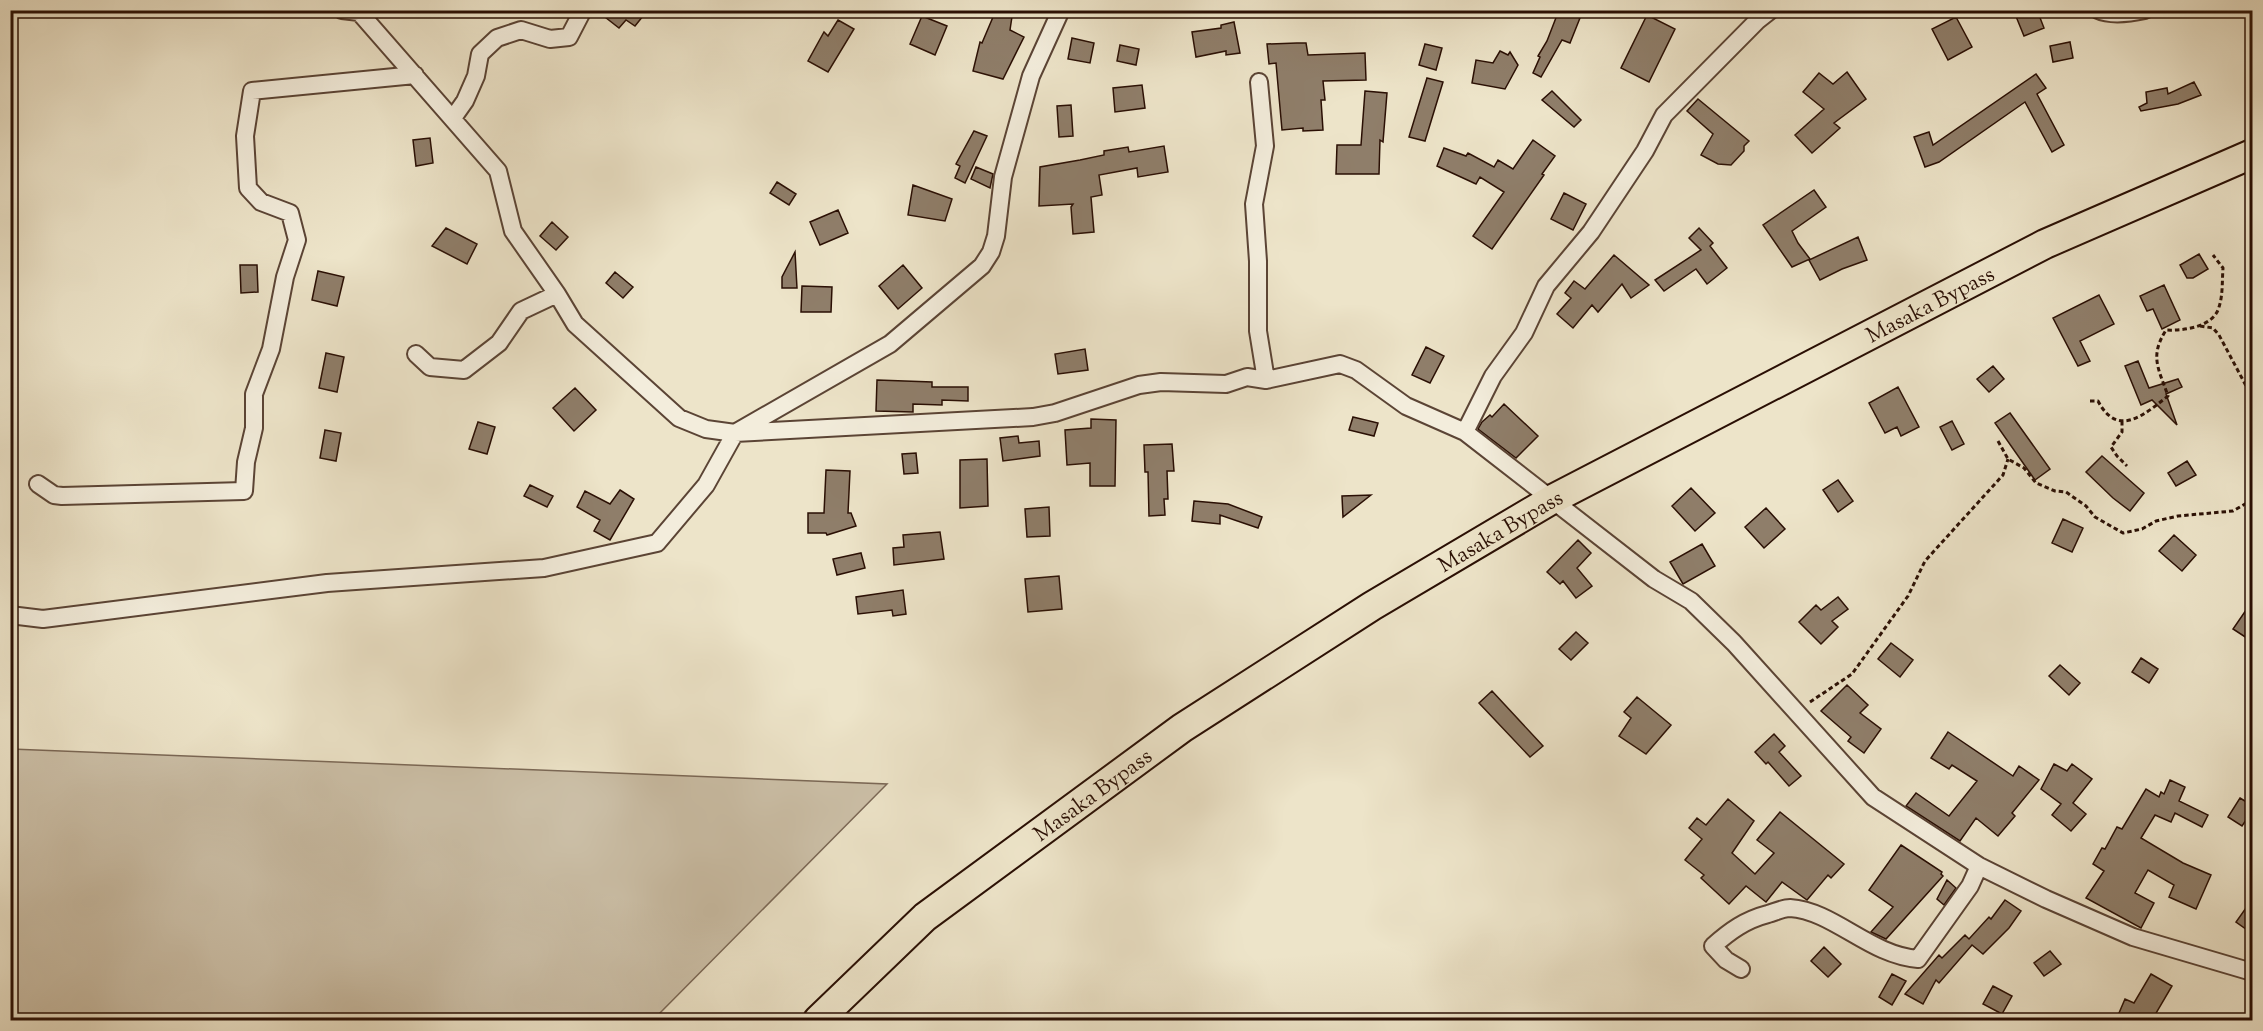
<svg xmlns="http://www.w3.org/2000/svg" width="2263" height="1031" viewBox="0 0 2263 1031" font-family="'Sorts Mill Goudy',serif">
<rect width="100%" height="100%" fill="#ede4c9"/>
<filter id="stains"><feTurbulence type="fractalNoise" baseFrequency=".00333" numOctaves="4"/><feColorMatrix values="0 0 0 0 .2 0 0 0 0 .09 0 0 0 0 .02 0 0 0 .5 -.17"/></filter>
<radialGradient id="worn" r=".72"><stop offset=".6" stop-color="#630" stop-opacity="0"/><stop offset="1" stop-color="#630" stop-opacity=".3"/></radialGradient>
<path fill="#ccc0a8" stroke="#7b6856" stroke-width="1.5" d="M11,749L887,784L653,1020H11Z"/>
<path fill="#8f7e6a" stroke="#2a0f04" stroke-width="1.5" d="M596,10H636L643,16L635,26L626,20L619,28Z
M996,10H1013L1010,30L1024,37L1003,79L973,71L980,42L982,43Z
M1559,10L1580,18L1570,43L1562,40L1541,77L1533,73L1540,57L1538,56L1547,41Z
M2024,10H2037L2044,28L2024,36L2015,14Z
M1647,15L1675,29L1649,82L1621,68Z
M922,16L947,26L935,55L910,44Z
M1956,17L1972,47L1948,60L1932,29Z
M838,20L854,29L828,72L808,61L824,32L828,36Z
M1234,22L1240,53L1226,55V51L1196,57L1192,32L1221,28V25Z
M1072,38L1094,43L1090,63L1068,59Z
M2070,42L2073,58L2053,62L2050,46Z
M1297,43H1306L1308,55L1365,53L1366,80L1323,81L1325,100H1321L1323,130L1303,131V128L1282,130L1276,63L1269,64L1267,44Z
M1425,44L1442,48L1436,70L1419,65Z
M1120,45L1139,49L1136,65L1117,61Z
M1500,51L1508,55L1510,52L1518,65L1505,89L1472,83L1476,60L1493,63Z
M1847,72L1866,99L1834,123L1840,128L1812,153L1795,135L1824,109L1803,92L1819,73L1833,84Z
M2036,74L2046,88L2037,94L2064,145L2052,152L2025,102L1939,162L1925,167L1914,137L1929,132L1933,145Z
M1427,78L1443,82L1425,141L1409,137Z
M2194,82L2201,95L2178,104L2141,111L2139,107L2147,103L2146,92L2167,88L2168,94Z
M1142,85L1145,108L1115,112L1113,88Z
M1365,91L1387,93L1383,142L1380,140L1379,174H1336L1337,145H1361Z
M1552,91L1581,120L1574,127L1542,100Z
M1698,99L1749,141L1744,146V151L1731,165L1718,164L1701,155L1713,134L1687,111Z
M1071,105L1073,136L1059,137L1057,106Z
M974,131L987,136L965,183L955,178L960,166L956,164Z
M430,138L433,163L416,166L413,140Z
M1533,140L1555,156L1542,174L1544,175L1492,249L1473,236L1504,192L1480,177L1476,184L1437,166L1444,148L1466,156L1468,153L1494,167L1498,160L1513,169Z
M1164,146L1168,172L1138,177L1137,168L1099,175L1102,195L1091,197L1094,232L1073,234L1071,207L1073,204L1039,206L1040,167L1080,160L1104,155V151L1128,147L1129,152Z
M976,167L993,174L990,188L971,179Z
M777,182L796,194L789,205L770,193Z
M913,185L952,199L945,221L908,215Z
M1814,190L1826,207L1792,231L1798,243L1810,259L1792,267L1763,225Z
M1564,193L1586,204L1573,230L1551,219Z
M838,210L848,233L820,245L810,222Z
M552,222L568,237L556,250L540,236Z
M446,228L477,244L467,264L432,246Z
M1699,228L1713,243L1710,246L1727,268L1707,284L1696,269L1664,291L1655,280L1701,250L1689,238Z
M1858,237L1867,260L1842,269L1820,280L1809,260Z
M795,252L797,288H782V277Z
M2199,254L2208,269L2193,278H2187L2180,265Z
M1614,255L1649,285L1631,298L1622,284L1598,312L1592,305L1573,328L1557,314L1571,298L1565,293L1574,281L1585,289Z
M240,265H257L258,292L241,293Z
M903,265L922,288L898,309L879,286Z
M318,271L344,277L337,306L312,300Z
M615,272L633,287L623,298L606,283Z
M2164,285L2180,320L2162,329L2153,309L2147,311L2140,296Z
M802,286L832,287L831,312H801Z
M2099,295L2114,324L2080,341L2090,361L2078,366L2053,318Z
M1426,347L1444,356L1430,383L1412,375Z
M1085,349L1088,370L1058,374L1055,354Z
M326,353L344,357L337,392L319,388Z
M2138,361L2149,388L2178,379L2182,387L2166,394L2177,425L2152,400L2141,405L2125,366Z
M1993,366L2004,379L1989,392L1977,379Z
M877,380L932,382V387H968V401L942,400V405L913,404V412L876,411Z
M1898,387L1919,427L1901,436L1897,427L1885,433L1869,403Z
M575,388L596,410L574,431L553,408Z
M1504,404L1538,436L1516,458L1478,429L1482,422L1490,415L1492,417Z
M2010,413L2050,469L2035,480L1995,423Z
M1353,417L1378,423L1374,436L1349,430Z
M1091,419L1116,420L1115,486H1090V463L1067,465L1065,430L1091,428Z
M1952,421L1964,444L1952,450L1940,427Z
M478,422L495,427L487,454L469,449Z
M325,430L341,433L336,461L320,458Z
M1018,436L1019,443L1039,441L1040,456L1003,461L1000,438Z
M1172,444L1174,471H1167L1168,499H1164L1165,515L1149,516L1148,472H1145L1144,445Z
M916,453L918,473L904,474L902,454Z
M2102,456L2144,493L2130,511L2113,498L2086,472Z
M987,459L988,506L960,508V460Z
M2187,461L2196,475L2176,486L2168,473Z
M826,470L850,471L848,513H851L856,526L827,535L826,533H808V513H824Z
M1838,480L1853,501L1838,512L1823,490Z
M530,485L553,496L547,507L524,496Z
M1691,488L1715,513L1695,531L1672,506Z
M620,490L634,499L610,540L594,531L600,520L577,507L585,491L610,504Z
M1371,495L1343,517L1342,496Z
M1194,501L1228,504L1262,517L1258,528L1220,515V524L1192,521Z
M1049,507L1050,536L1027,537L1025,509Z
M1766,508L1785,529L1764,548L1745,527Z
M2063,519L2083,528L2072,552L2052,543Z
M940,532L944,559L894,565L893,548L904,547L903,535Z
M2174,535L2196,555L2182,571L2159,551Z
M1578,540L1591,553L1577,568L1592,586L1576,598L1563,581L1560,584L1547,572Z
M1702,544L1715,566L1683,584L1670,562Z
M861,553L865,568L837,575L833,559Z
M1059,576L1062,609L1028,612L1025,579Z
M903,590L906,614L893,616L892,610L858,614L856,597Z
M1838,597L1848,609L1832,621L1838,627L1821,644L1799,622L1816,605L1821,610Z
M2253,600V642L2233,629Z
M1576,632L1588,643L1571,660L1559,649Z
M1891,643L1913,660L1900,677L1878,659Z
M2141,658L2158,669L2149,683L2132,672Z
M2060,665L2080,683L2069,695L2049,676Z
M1847,685L1868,705L1860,713L1881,729L1864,753L1848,741L1851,737L1821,711Z
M1492,691L1543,746L1530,757L1479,703Z
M1637,697L1671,725L1646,754L1619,736L1631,718L1624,712Z
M1948,732L2013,776L2019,766L2039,780L2012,813L2015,816L1998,836L1976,818L1960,841L1906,806L1916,793L1949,816L1977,781L1952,765L1949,769L1931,758Z
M1774,734L1785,746L1779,752L1801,776L1789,786L1768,762L1766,764L1755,752Z
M2054,764L2067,771L2072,764L2092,779L2073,803L2086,814L2071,831L2052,815L2061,804L2041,789Z
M2170,780L2185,787L2179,801L2208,815L2202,827L2175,813L2171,822L2155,815L2141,838L2183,863L2211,875L2196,909L2169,897L2174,885L2148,870L2135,893L2154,903L2141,928L2086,898L2104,871L2093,864L2102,848L2105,849L2117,827L2122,829L2146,789L2159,797L2161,792L2164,794Z
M2240,798L2253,806V810L2242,826L2228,817Z
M1728,799L1754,821L1732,853L1755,874L1774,853L1757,840L1780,812L1844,864L1831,878L1828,875L1807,900L1782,882L1766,902L1746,886L1729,904L1701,878L1704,875L1685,860L1702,839L1689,828L1697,818L1706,825Z
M1901,845L1942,872L1941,874L1943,876L1886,939L1871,932L1893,907L1869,890Z
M1947,880L1956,888L1944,905L1937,899Z
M2253,898V934L2236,922Z
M2005,900L2021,911L2009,928L1983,954L1972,945L1939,983L1936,980L1923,1004L1905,994L1939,955L1942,958L1965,935L1969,939L1989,917L1991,919Z
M1824,947L1841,964L1828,977L1811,961Z
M2050,951L2061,964L2044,976L2034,963Z
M1892,974L1906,981L1892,1005L1879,997Z
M2151,974L2172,986L2152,1020H2116L2125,999L2134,1003Z
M1993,986L2012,996L2002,1014L1983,1004Z"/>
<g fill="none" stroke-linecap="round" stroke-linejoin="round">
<g stroke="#5b4435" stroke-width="20">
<path id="minor" d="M342,10L359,12L498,171L513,231L557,294
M2098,10C2111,16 2131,13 2145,10
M1259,82L1265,146L1254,204L1258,261V331L1266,380
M453,118L465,101L476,76L480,54L497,38L521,30L550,39L569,37L583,10
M416,354L430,367L464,370L499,343L521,311L557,294L575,324L679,418L706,429L735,433L1033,417L1055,413L1139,385L1161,382L1226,384L1247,377L1266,380L1340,364L1356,370L1406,406L1465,432L1654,579L1691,601L1734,643L1873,797L1979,866L2046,899L2133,937L2252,972
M1465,432L1493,376L1524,333L1546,286L1591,232L1645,151L1664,115L1757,21L1771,10
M38,484L54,495L62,496L244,491L246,462L254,428V394L271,349L285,277L297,240L290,213L261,202L248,188L245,136L252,91L415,75
M10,615L43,619L327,583L544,568L657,543L706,485L735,433L890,344L982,266L991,252L996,236L1003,177L1031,76L1061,10
M1741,969L1726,960L1713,946C1730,931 1745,920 1768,914C1775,912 1783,908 1790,908C1834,911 1869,955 1918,959L1970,886L1979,866"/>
</g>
<g stroke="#2a0f04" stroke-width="32">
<g id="trunk">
<path id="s1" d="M818,1020L925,917L1182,728L1372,606L1551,500L2045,244L2252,154"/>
</g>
</g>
<path stroke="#2a0f04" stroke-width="3" stroke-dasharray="4.5 3" stroke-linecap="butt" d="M2200,326L2213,328L2219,335L2252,397
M2090,401H2098C2118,439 2145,414 2168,396C2159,369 2149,357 2166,330C2183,331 2214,327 2219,307C2223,295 2222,281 2223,268L2213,255
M2122,421V432L2111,447L2117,456L2127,466
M1998,441L2008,459L2024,468L2036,483L2055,491L2066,492L2086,506L2095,517L2123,533L2142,529L2156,521L2178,516L2233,511L2252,500
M1810,702L1852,674L1908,596L1925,561L2003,475L2008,459"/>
<use href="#minor" stroke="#f3eddc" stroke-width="16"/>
<use href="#trunk" stroke="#ede4c9" stroke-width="28"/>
</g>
<g text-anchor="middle" stroke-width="5" stroke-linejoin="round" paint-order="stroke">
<g font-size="22" fill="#2a0f04" stroke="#f3eddc">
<text dy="8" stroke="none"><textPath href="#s1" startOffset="1328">Masaka Bypass</textPath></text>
<text dy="8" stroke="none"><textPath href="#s1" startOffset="842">Masaka Bypass</textPath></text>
<text dy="8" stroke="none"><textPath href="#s1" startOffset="356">Masaka Bypass</textPath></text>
</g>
</g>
<rect width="2263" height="1031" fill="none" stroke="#ede4c9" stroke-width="36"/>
<rect x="12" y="12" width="2239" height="1007" fill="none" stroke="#2a0f04" stroke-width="3"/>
<rect x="18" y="18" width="2227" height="995" fill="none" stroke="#2a0f04" stroke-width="1.5"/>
<rect width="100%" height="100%" filter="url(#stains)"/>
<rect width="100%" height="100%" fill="url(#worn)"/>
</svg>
